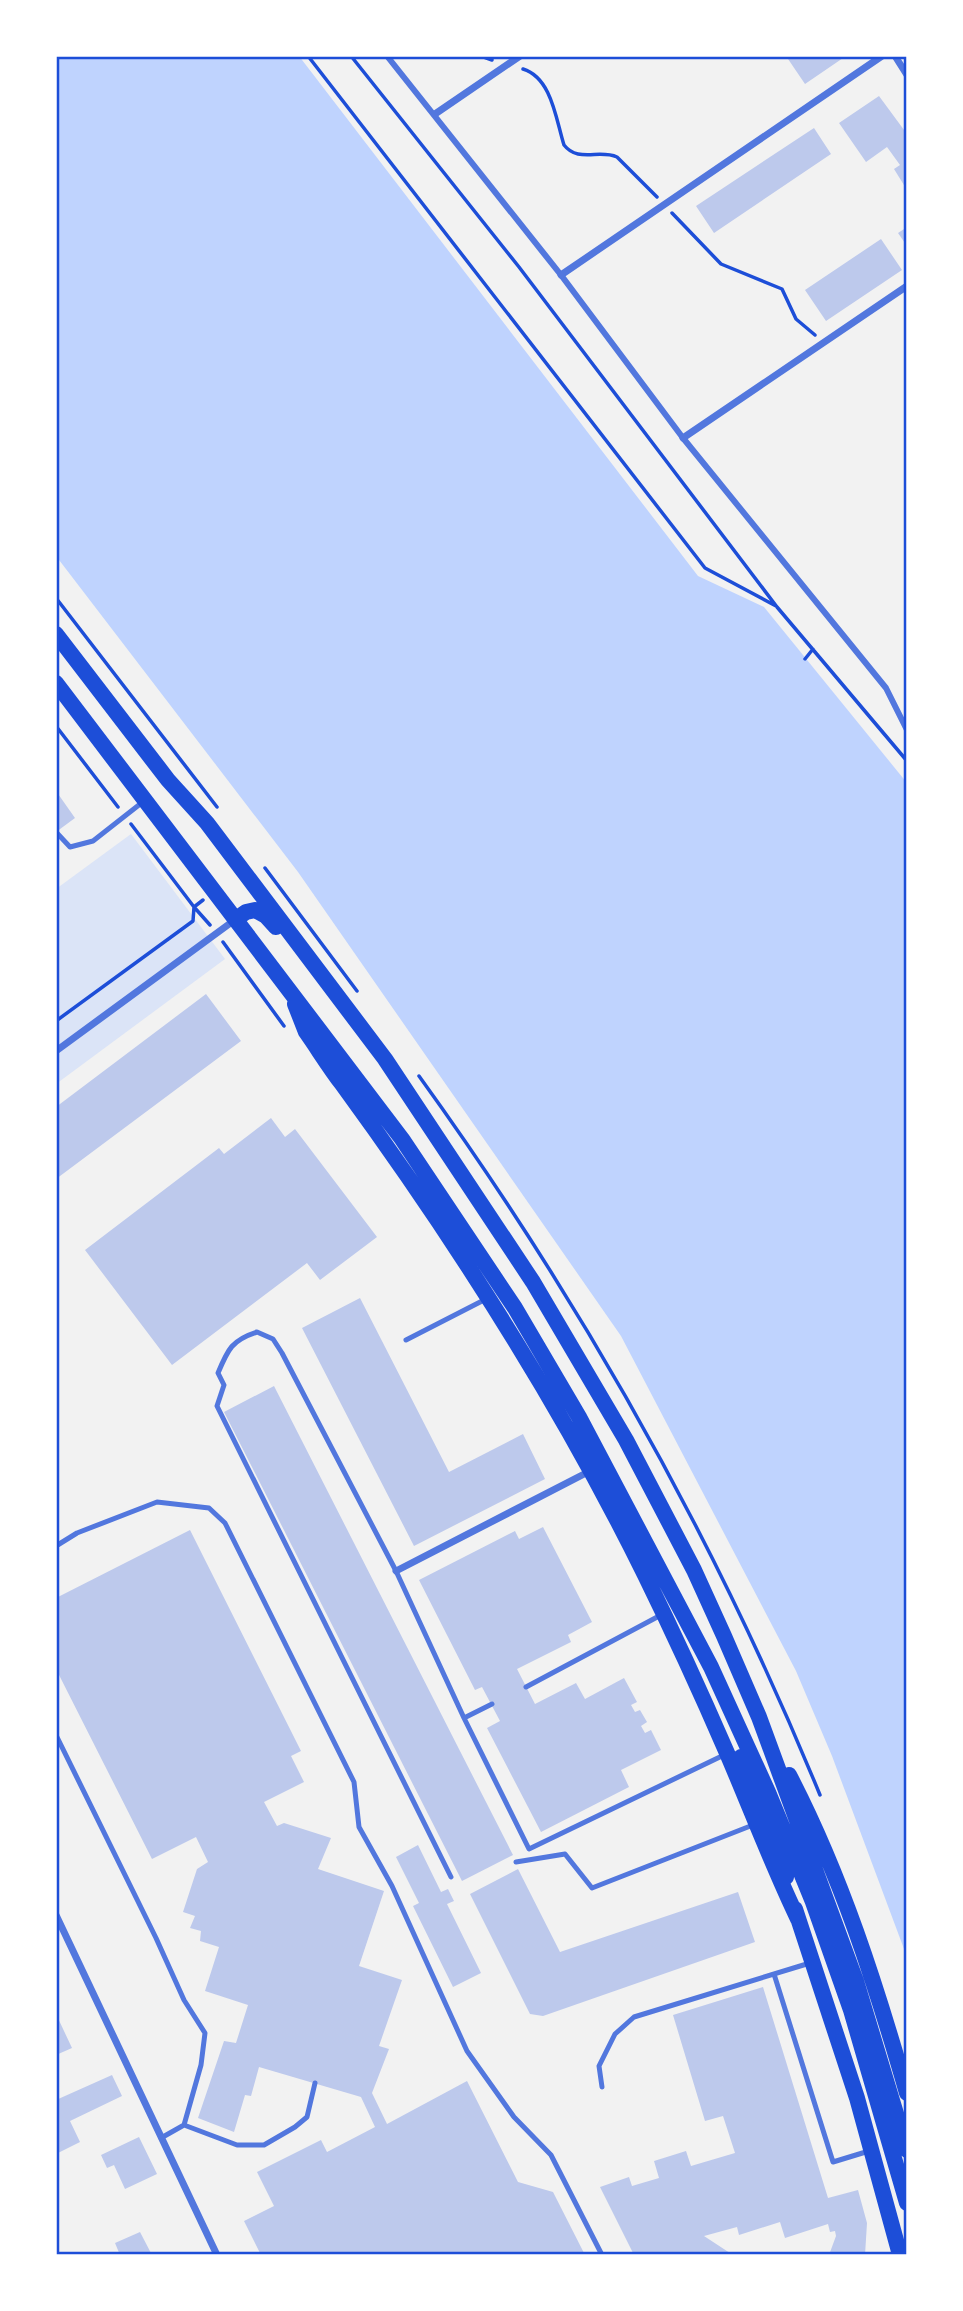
<svg xmlns="http://www.w3.org/2000/svg" width="963" height="2311" viewBox="0 0 963 2311" font-family="'Public Sans',sans-serif">
<rect width="100%" height="100%" fill="#f2f2f2"/>
<path fill="#dbe4f7" d="M131,834L225,959L56,1084V889Z"/>
<path fill="#bfd3fe" d="M56,56H299L698,576L764,607L907,783V1957L832,1756L796,1671L621,1336L298,872L56,556Z"/>
<path fill="#bdc9ec" d="M786,56H846L805,84Z
M879,96L907,134V190L894,169L900,165L887,147L866,162L839,123Z
M814,128L831,154L714,233L696,206Z
M907,227V246L898,233Z
M881,239L902,270L826,321L805,290Z
M56,791L75,818L56,832Z
M206,994L241,1041L56,1179V1107Z
M271,1118L285,1137L295,1129L377,1237L320,1280L307,1263L172,1365L85,1250L219,1148L224,1154Z
M360,1298L449,1472L523,1434L545,1479L414,1546L302,1328Z
M274,1386L513,1855L462,1881L224,1412Z
M543,1527L592,1622L568,1635L571,1642L517,1669L535,1704L576,1683L585,1699L624,1678L637,1702L631,1705L635,1712L640,1710L647,1722L641,1726L645,1733L651,1730L661,1750L621,1770L629,1787L541,1832L487,1728L500,1721L482,1687L475,1690L419,1580L515,1531L519,1539Z
M190,1530L301,1751L291,1756L304,1782L264,1802L277,1826L284,1823L331,1838L318,1869L384,1891L359,1966L402,1980L379,2046L389,2049L372,2093L387,2124L467,2081L518,2182L553,2192L585,2255H261L244,2221L274,2206L257,2172L321,2140L327,2152L375,2127L361,2097L259,2067L251,2096L245,2095L234,2132L198,2118L224,2041L236,2043L248,2005L205,1991L219,1947L200,1941L201,1931L190,1928L195,1916L183,1912L197,1869L208,1862L196,1837L152,1859L56,1669V1598Z
M418,1845L441,1892L448,1889L454,1901L447,1904L481,1973L453,1987L413,1906L419,1903L396,1857Z
M518,1869L560,1952L738,1892L755,1942L543,2016L530,2014L470,1894Z
M763,1987L828,2198L858,2190L867,2223L865,2255H829L836,2236L835,2231L830,2232L828,2224L785,2238L780,2222L739,2235L737,2227L704,2236L733,2255H634L600,2187L629,2177L632,2186L659,2178L654,2161L686,2151L691,2166L735,2153L723,2116L705,2121L673,2015Z
M56,2014L72,2048L56,2055Z
M112,2075L122,2096L70,2121L80,2142L56,2154V2100Z
M139,2137L157,2174L125,2189L114,2165L107,2168L101,2155Z
M140,2232L152,2255H120L115,2243Z"/>
<g fill="none" stroke-linecap="round" stroke-linejoin="round">
<path stroke="#1d4ed8" stroke-width="3.5" d="M308,56L705,568L776,606
M351,56L519,267L777,607L907,761
M481,56L492,60
M523,69C552,78 556,120 564,145C578,163 599,149 617,157L657,197
M672,213L721,264L782,289L796,319L815,335
M56,598L217,807
M805,659L813,649
M56,726L118,807
M265,868L357,991
M203,900L194,907L210,925
M223,942L284,1026
M56,1021L193,921L194,907L131,824
M419,1076C580,1299 716,1541 820,1795"/>
<path stroke="#5277de" stroke-width="5" d="M56,832L70,847L93,841L144,801
M406,1340L486,1299
M56,1546L77,1533L157,1502L209,1508L225,1523L354,1782L359,1827L392,1886L467,2051L514,2117L551,2155L602,2255
M526,1687L661,1615
M464,1718L492,1704
M56,1735L156,1938L184,2000L205,2033L201,2065L184,2125L161,2138
M516,1862L565,1854L592,1888L753,1825
M451,1877L217,1406L224,1385L218,1373C228,1349 232,1340 257,1332L273,1339L282,1353L396,1571L464,1718L529,1849L724,1755
M774,1974L833,2162L869,2151
M602,2087L599,2066L615,2034L634,2017L810,1963
M184,2125L237,2145H264L295,2127L307,2117L315,2083"/>
<path stroke="#5277de" stroke-width="6" d="M387,56L561,275L683,438L886,688L907,730"/>
<path stroke="#5277de" stroke-width="7" d="M895,56L907,75
M435,114L520,56
M561,275L882,56
M683,438L907,286
M56,1051L236,919
M396,1571L590,1471
M56,1915L217,2255"/>
<path stroke="#1d4ed8" stroke-width="16" d="M56,634L168,780L207,823L385,1059L533,1282L626,1440L694,1570L724,1636L759,1717L856,1981L907,2150
M56,683L402,1139L515,1308L579,1417L711,1667L768,1792L813,1902L851,2010L907,2203
M236,919L246,912L255,910L266,916L276,927
M295,1004L306,1032C318,1049 329,1067 342,1084C456,1240 560,1402 645,1575C674,1634 701,1693 727,1753C751,1809 772,1865 798,1919
M741,1757L781,1856L786,1877
M789,1775C841,1875 876,1985 907,2093
M795,1909L857,2098L900,2255"/>
</g>
<rect width="963" height="2311" fill="none" stroke="#ffffff" stroke-width="116"/>
<rect x="58" y="58" width="847" height="2195" fill="none" stroke="#1d4ed8" stroke-width="2.5"/>
</svg>
